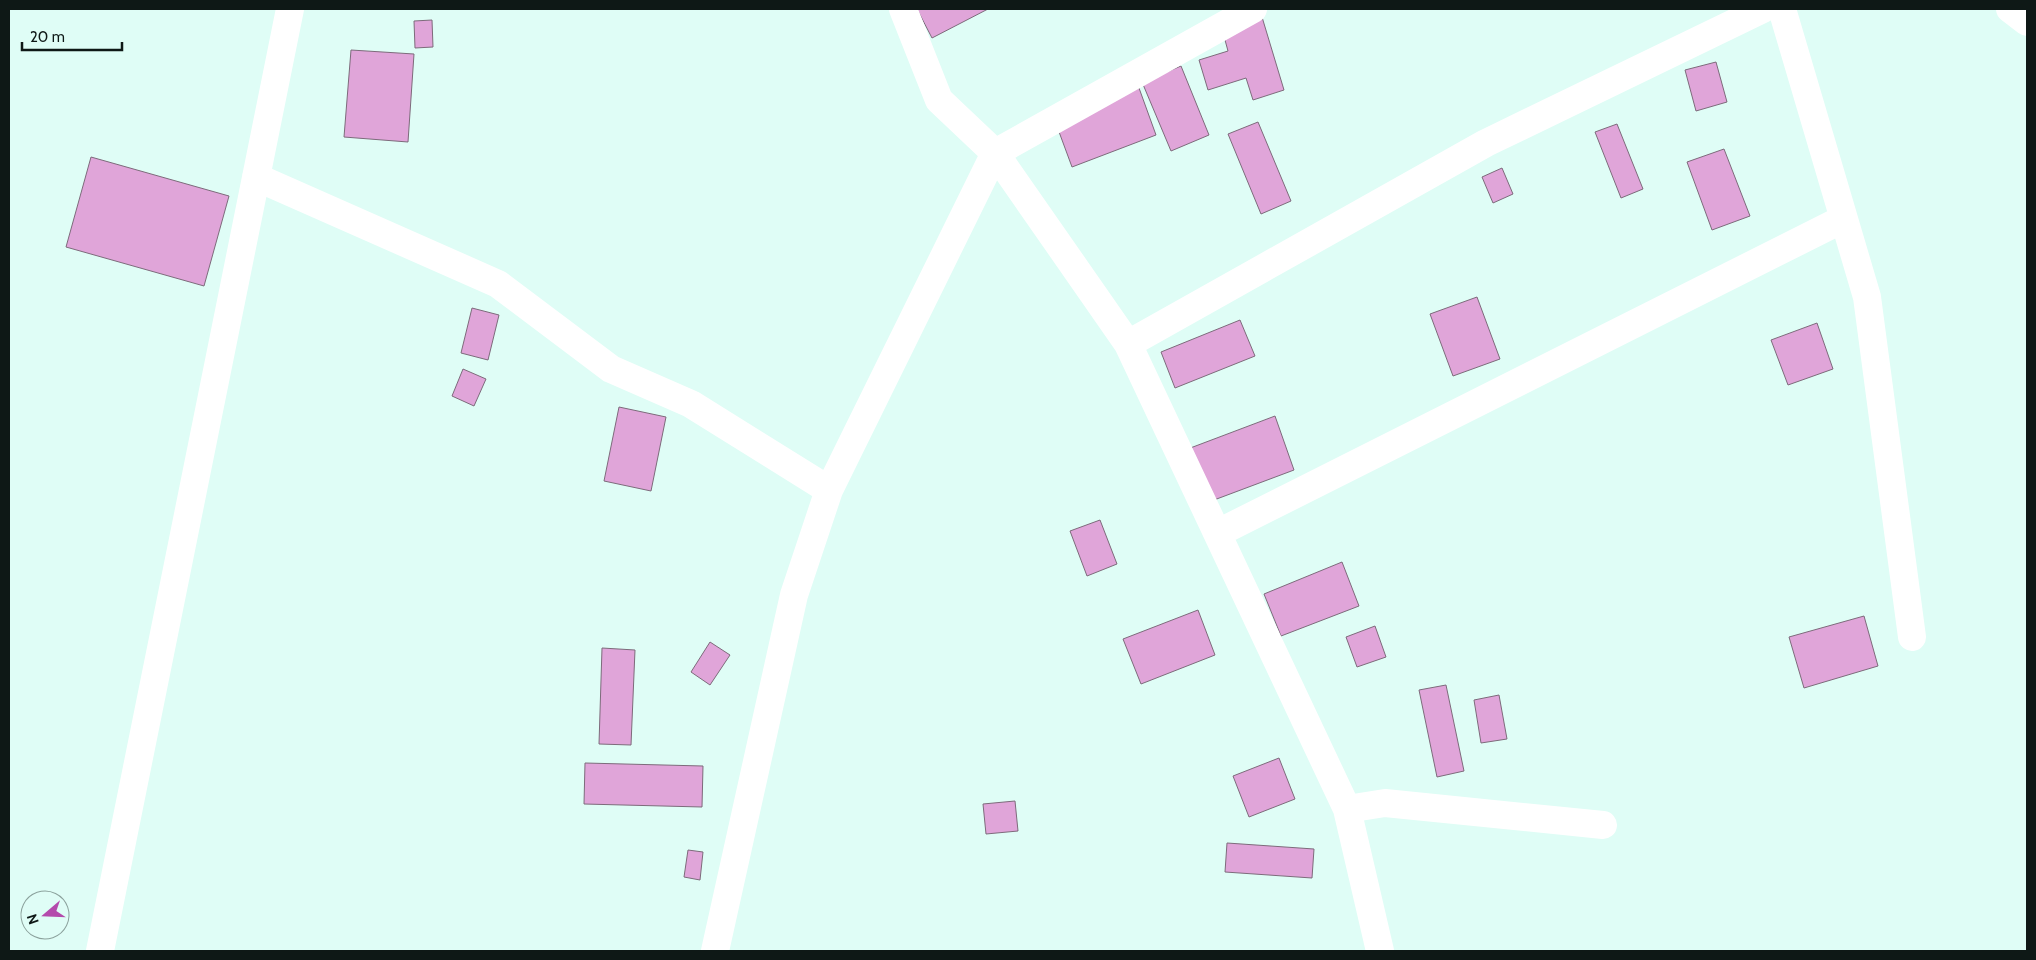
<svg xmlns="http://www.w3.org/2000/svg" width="2036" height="960" viewBox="0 0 2036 960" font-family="Cabin,sans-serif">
<rect width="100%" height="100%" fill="#dffdf6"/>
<path fill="#e0a5d9" stroke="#7d6b7b" d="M917,9H988L932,38Z
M1262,17L1284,90L1253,100L1246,78L1208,90L1199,60L1228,51L1222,29Z
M432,20L433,47L415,48L414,21Z
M351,50L414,54L408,142L344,137Z
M1716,62L1727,102L1696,111L1685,70Z
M1181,66L1209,135L1171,151L1142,82Z
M1139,88L1156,135L1072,167L1055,121Z
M1258,122L1291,201L1261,214L1228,134Z
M1617,124L1643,189L1621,198L1595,132Z
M1724,149L1750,216L1712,230L1687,162Z
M91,157L229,196L204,286L66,247Z
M1502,168L1513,194L1493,203L1482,177Z
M1477,297L1500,359L1453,376L1430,314Z
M472,308L499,315L488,360L461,353Z
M1240,320L1255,356L1175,388L1161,352Z
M1817,323L1833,369L1788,385L1771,340Z
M463,369L486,379L474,406L452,396Z
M619,407L666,417L651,491L604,481Z
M1275,416L1294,470L1214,500L1185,450Z
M1100,520L1117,564L1087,576L1070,531Z
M1342,562L1359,606L1281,636L1264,594Z
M1198,610L1215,655L1141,684L1123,639Z
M1864,616L1878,666L1804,688L1789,637Z
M1375,626L1386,657L1357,667L1346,637Z
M710,642L730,655L710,685L691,672Z
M602,648L635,650L631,745L599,744Z
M1446,685L1464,771L1437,777L1419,690Z
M1499,695L1507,739L1481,743L1474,700Z
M1279,758L1295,799L1249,817L1233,776Z
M585,763L703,766L702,807L584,804Z
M1015,801L1018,831L986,834L983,804Z
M1227,843L1314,849L1312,878L1225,872Z
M688,850L703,852L700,880L684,877Z"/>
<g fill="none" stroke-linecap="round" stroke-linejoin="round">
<path stroke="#fff" stroke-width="28" d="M903,9L939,100L995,153L1128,344
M1782,9L1867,297L1912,637
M2010,9L2027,22
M256,177L498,284L611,369L691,404L829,490
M1218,533L1843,219
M1347,809L1385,803L1603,825
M100,951L290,9
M715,951L794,595L829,490L995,153L1253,9
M1380,951L1347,809L1128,344L1486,143L1763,9"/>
</g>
<rect width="2036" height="960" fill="none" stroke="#0e1816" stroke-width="20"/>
<g transform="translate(45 915) rotate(251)"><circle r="24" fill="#dffdf6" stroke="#8ba19c"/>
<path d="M0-4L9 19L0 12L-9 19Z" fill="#b44aac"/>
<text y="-8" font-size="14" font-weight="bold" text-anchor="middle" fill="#0e1816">N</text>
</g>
<path d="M22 42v8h100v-8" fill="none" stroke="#0e1816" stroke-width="2.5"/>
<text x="30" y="42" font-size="15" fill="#0e1816" stroke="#dffdf6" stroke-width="4" paint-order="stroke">20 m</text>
</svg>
